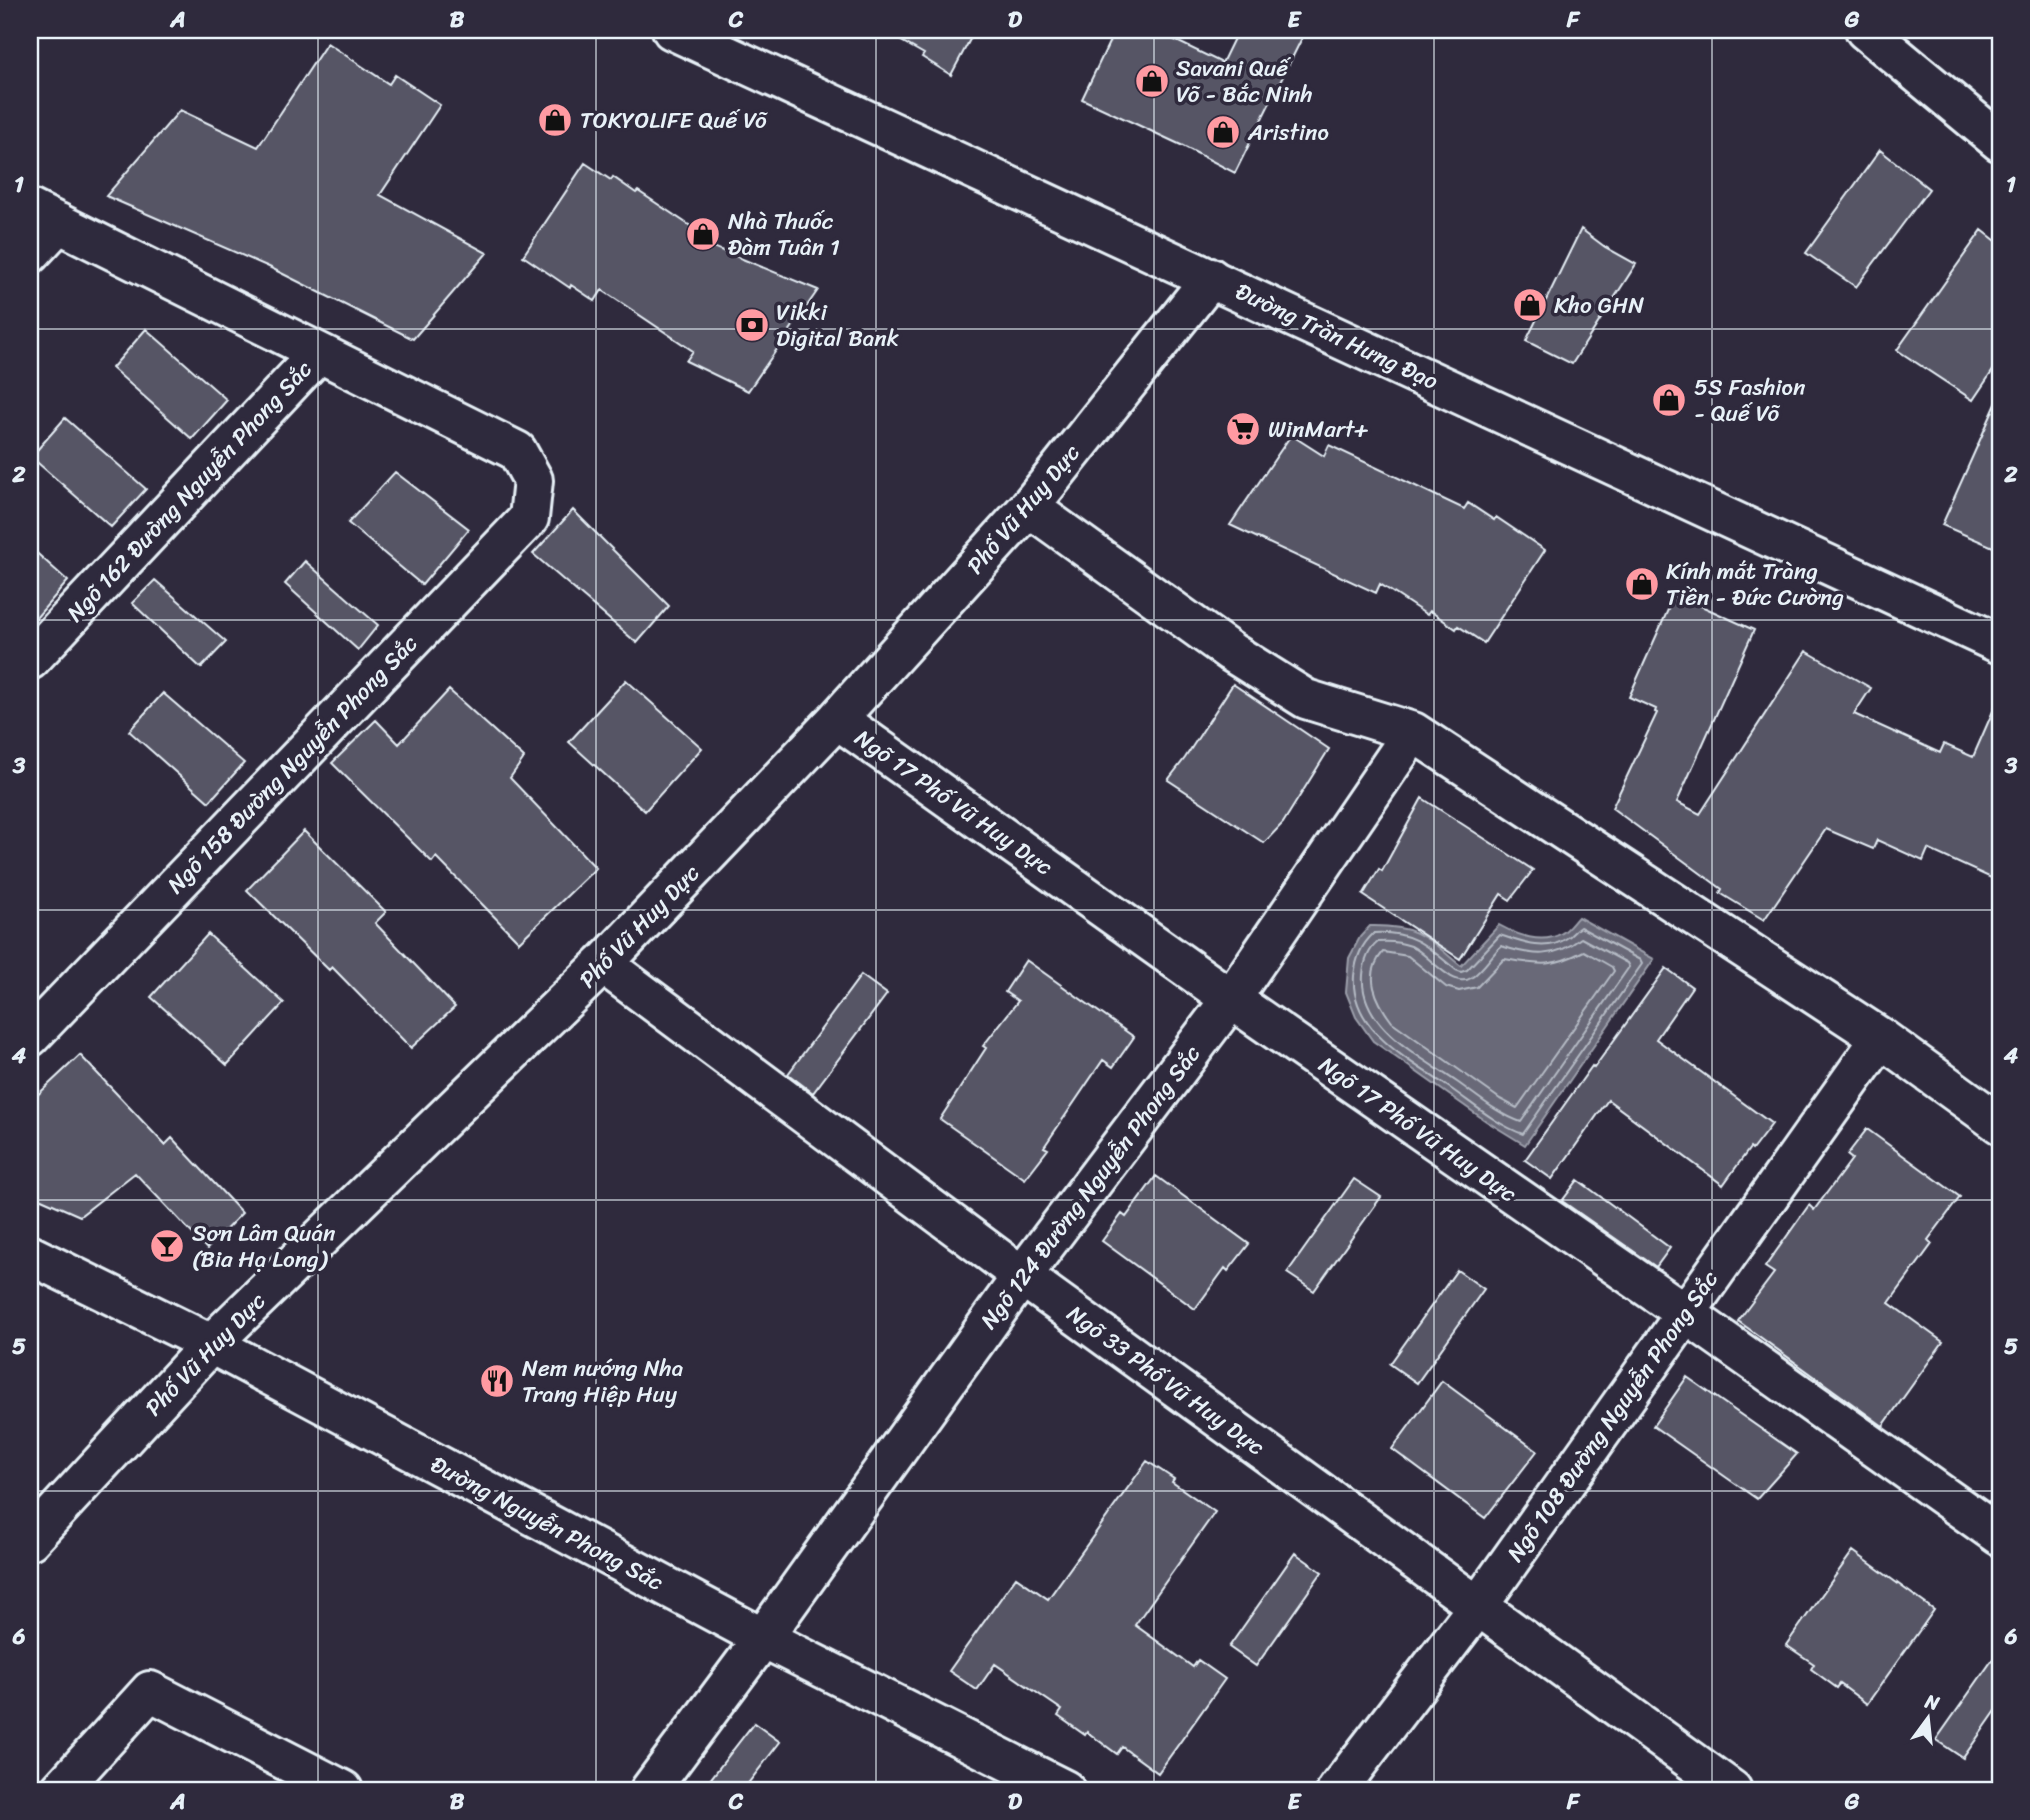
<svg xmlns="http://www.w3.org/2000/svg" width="2030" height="1820" viewBox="0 0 2030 1820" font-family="Sriracha,sans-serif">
<rect width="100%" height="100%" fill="#2f2a3d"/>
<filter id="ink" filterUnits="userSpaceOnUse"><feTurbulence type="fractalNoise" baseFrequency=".0143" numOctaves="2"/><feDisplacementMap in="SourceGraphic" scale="14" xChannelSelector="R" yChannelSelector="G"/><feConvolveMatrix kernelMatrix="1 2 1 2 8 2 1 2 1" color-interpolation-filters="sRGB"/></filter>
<g filter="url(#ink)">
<path fill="#696978" stroke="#9c9fab" stroke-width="2" d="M1578,917L1654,959L1525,1145L1486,1121L1373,1041L1356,1017L1346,992L1349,958L1360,937L1370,926C1418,925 1426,937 1461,966L1499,925C1517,935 1543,945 1562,933C1568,930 1573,922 1578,917Z"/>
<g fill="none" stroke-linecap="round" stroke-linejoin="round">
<path stroke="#b5bbc5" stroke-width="2" d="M1580,927L1640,960L1642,964L1523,1134C1497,1125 1473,1104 1450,1088C1411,1061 1350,1031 1354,976C1356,958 1361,945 1374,933C1413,931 1427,946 1456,970L1461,972L1467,970L1500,935C1520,942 1546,953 1567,938C1572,935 1575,930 1580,927Z
M1581,938L1627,963L1629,967L1521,1122C1498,1114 1477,1096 1457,1082C1420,1056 1359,1027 1363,975C1364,962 1368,950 1378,942C1389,941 1400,942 1411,946C1428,953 1452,990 1471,978C1483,970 1491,956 1501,946C1532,956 1555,959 1581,938Z
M1584,951L1612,967L1614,971L1517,1108L1500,1099L1392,1022C1376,1001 1363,975 1383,952L1408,956L1446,987L1459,991L1477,987L1504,959C1540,965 1551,968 1584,951Z"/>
</g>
<path fill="#575565" stroke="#e8f1f8" stroke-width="2" d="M882,30H975L951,75L922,57L924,54Z
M1115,30H1154L1222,63L1238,30H1306L1235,173L1181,145L1082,99Z
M327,43L389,84L395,75L440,105L380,195L487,253L413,339L269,267L106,196L180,110L258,147Z
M1880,150L1929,189L1856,287L1806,253Z
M585,163L611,180L613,177L636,193L638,191L716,243L713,247L818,290L748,391L686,361L693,351L602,290L595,301L571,285L570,288L523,256Z
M1581,229L1605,247L1636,264L1572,364L1526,341Z
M1982,230L2000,244V360L1973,400L1897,350Z
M146,329L227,400L192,439L112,368Z
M2000,395V550L1942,525Z
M65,418L146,489L111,527L31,457Z
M1291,435L1324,456L1329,445L1464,509L1468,503L1494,520L1496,517L1545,550L1484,643L1458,626L1456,629L1430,611L1427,615L1380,584L1376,593L1230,525Z
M395,472L469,529L422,585L348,523Z
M573,510L669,606L637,643L533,554Z
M30,547L68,581L30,625Z
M305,561L378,625L358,650L285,584Z
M155,580L226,642L201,668L132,603Z
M1675,594L1754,630L1677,802L1700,814L1806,651L1871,688L1854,714L1940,753L1944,744L1973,757L2000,695V882L1928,849L1923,861L1877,840L1873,849L1826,829L1764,920L1720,893L1722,889L1612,808L1657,713L1655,712L1656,709L1629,697Z
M626,680L702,748L645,811L569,742Z
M1233,684L1329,749L1283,823L1264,843L1168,780L1185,758Z
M449,690L524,758L510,778L596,868L519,942L436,857L432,862L332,763L376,720L399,744Z
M163,693L244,763L209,802L129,731Z
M1422,798L1533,870L1510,900L1501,894L1460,959L1363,895L1379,869L1382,871Z
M304,831L386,912L375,923L455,1007L411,1048L332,967L329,970L247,890Z
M208,934L284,1003L227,1065L151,997Z
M1026,960L1134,1037L1113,1067L1103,1060L1044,1147L1048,1149L1025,1179L940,1119L986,1048L983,1046L1018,1001L1005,992Z
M1666,968L1692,987L1656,1039L1772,1124L1752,1150L1750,1148L1723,1185L1608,1100L1552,1179L1525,1160L1592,1066L1594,1068Z
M861,975L887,994L813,1093L788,1074Z
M80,1055L165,1145L172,1138L242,1213L207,1249L135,1173L80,1216L30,1194V1102Z
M1867,1129L1960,1197L1928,1240L1932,1244L1889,1303L1943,1342L1883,1426L1738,1321L1774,1273L1765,1267L1809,1205L1814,1210L1852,1159L1847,1155Z
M1156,1176L1249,1244L1228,1271L1225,1268L1195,1309L1102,1241L1122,1214L1126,1217Z
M1354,1179L1381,1197L1314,1291L1287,1273Z
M1578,1180L1670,1248L1656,1267L1562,1201Z
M1457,1270L1484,1289L1417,1383L1390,1364Z
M1687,1377L1797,1454L1757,1499L1653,1426Z
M1442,1381L1537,1451L1485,1518L1392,1449Z
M1147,1461L1174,1479L1172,1482L1215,1512L1135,1625L1193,1667L1198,1660L1225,1679L1158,1773L1122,1747L1117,1754L1087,1732L1085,1735L1058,1716L1062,1710L995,1664L977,1690L949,1671L1016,1577L1048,1599Z
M1853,1551L1934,1610L1867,1704L1840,1684L1837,1688L1811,1669L1814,1664L1786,1645Z
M1295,1553L1322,1572L1256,1666L1229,1647Z
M2000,1649V1705L1963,1758L1936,1740Z
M754,1723L780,1742L743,1790H702Z"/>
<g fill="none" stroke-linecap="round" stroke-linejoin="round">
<g stroke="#e8f1f8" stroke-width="44">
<path id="minor" d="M1865,30L2000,142
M30,209L517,451L533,480L529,518L30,1037
M30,254L59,223
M1029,507L1231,652L1306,699L1413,732L1881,1038L2000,1124
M30,660L319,353
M837,719L1231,999L1685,1313L2000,1536
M603,964L1022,1276L1732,1790
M30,1540L211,1344L603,964L837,719L1029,507L1211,278
M60,1790L150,1691L343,1790
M650,1790L763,1638L1022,1276L1231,999L1413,732
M1337,1790L1478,1606L1881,1038"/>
</g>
<g stroke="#e8f1f8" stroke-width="44">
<path id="secondary" d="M30,1255L211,1344L763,1638L1065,1790"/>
</g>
<g stroke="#e8f1f8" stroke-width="44">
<path id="trunk" d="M672,30L2000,644"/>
</g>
<use href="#minor" stroke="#2f2a3d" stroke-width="38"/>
<use href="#secondary" stroke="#2f2a3d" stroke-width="38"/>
<use href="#trunk" stroke="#2f2a3d" stroke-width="38"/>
</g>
</g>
<path fill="none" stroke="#e8f1f8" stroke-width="2" stroke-opacity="0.55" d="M318,30V1790M596,30V1790M876,30V1790M1154,30V1790M1434,30V1790M1712,30V1790M30,329H2000M30,620H2000M30,910H2000M30,1200H2000M30,1491H2000"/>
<defs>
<g id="shop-disc" transform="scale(1.75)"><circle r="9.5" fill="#ff9aa2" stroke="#2f2a3d"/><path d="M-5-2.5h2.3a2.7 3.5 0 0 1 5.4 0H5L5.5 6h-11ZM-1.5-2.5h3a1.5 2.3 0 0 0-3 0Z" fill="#111"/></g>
<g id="bank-disc" transform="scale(1.75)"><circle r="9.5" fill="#ff9aa2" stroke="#2f2a3d"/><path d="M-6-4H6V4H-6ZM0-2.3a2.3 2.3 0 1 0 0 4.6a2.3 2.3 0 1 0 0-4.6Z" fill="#111"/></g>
<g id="supermarket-disc" transform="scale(1.75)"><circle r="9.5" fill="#ff9aa2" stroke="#2f2a3d"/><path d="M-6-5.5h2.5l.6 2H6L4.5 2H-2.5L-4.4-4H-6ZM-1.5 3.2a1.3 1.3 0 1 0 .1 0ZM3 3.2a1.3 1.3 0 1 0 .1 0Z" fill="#111"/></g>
<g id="bar-disc" transform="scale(1.75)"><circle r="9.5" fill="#ff9aa2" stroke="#2f2a3d"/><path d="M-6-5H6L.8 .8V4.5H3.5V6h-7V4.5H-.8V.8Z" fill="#111"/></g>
<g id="restaurant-disc" transform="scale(1.75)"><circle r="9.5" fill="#ff9aa2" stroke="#2f2a3d"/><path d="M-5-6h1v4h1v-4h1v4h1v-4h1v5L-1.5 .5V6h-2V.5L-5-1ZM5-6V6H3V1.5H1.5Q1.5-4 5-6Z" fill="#111"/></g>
</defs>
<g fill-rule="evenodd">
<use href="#shop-disc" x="1152" y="81"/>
<use href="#shop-disc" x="555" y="120"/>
<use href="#shop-disc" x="1223" y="132"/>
<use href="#shop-disc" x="703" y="234"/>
<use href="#shop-disc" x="1530" y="305"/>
<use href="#bank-disc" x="752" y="325"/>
<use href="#shop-disc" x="1669" y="400"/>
<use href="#supermarket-disc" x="1243" y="429"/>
<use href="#shop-disc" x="1642" y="584"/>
<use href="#bar-disc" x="167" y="1246"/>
<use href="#restaurant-disc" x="497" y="1381"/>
</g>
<g text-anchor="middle" stroke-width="7" stroke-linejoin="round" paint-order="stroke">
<g font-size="23" fill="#e8f1f8" stroke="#2f2a3d" text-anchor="start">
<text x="1176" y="76">Savani Quế<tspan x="1176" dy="26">Võ - Bắc Ninh</tspan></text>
<text x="580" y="128">TOKYOLIFE Quế Võ</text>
<text x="1248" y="140">Aristino</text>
<text x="728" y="229">Nhà Thuốc<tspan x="728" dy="26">Đàm Tuân 1</tspan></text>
<text x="1554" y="313">Kho GHN</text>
<text x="776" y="320">Vikki<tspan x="776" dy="26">Digital Bank</tspan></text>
<text x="1694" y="395">5S Fashion<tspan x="1694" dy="26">- Quế Võ</tspan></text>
<text x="1268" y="437">WinMart+</text>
<text x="1666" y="579">Kính mắt Tràng<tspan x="1666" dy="26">Tiền - Đức Cường</tspan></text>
<text x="192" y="1241">Sơn Lâm Quán<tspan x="192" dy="26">(Bia Hạ Long)</tspan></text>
<text x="522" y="1376">Nem nướng Nha<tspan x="522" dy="26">Trang Hiệp Huy</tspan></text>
</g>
<g font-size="23" fill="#e8f1f8" stroke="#2f2a3d">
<text transform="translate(1337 336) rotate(25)" y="8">Đường Trần Hưng Đạo</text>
<text transform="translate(189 491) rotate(-47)" y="8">Ngõ 162 Đường Nguyễn Phong Sắc</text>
<text transform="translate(1023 509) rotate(-50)" y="8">Phố Vũ Huy Dực</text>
<text transform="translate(292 764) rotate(-46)" y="8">Ngõ 158 Đường Nguyễn Phong Sắc</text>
<text transform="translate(954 802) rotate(35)" y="8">Ngõ 17 Phố Vũ Huy Dực</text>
<text transform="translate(639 926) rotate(-46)" y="8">Phố Vũ Huy Dực</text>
<text transform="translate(1418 1129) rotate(35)" y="8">Ngõ 17 Phố Vũ Huy Dực</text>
<text transform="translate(1090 1187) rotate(-53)" y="8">Ngõ 124 Đường Nguyễn Phong Sắc</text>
<text transform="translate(205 1354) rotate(-46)" y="8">Phố Vũ Huy Dực</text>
<text transform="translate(1166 1380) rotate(36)" y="8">Ngõ 33 Phố Vũ Huy Dực</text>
<text transform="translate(1612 1416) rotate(-55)" y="8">Ngõ 108 Đường Nguyễn Phong Sắc</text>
<text transform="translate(547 1523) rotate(28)" y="8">Đường Nguyễn Phong Sắc</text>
</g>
</g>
<rect width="2030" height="1820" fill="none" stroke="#2f2a3d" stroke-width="77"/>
<g transform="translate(1928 1718) rotate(15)" stroke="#2f2a3d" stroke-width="5" paint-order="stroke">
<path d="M0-5L12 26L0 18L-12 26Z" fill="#e8f1f8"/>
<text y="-10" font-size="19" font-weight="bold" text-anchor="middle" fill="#e8f1f8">N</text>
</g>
<rect x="38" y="38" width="1954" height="1744" fill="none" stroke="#e8f1f8" stroke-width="2.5"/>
<g font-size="23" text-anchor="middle" font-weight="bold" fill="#e8f1f8">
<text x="178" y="27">A</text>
<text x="457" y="27">B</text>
<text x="736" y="27">C</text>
<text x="1015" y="27">D</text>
<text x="1294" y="27">E</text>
<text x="1573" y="27">F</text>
<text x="1852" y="27">G</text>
<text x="19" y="192">1</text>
<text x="2011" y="192">1</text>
<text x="19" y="482">2</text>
<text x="2011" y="482">2</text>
<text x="19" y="773">3</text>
<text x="2011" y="773">3</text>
<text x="19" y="1063">4</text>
<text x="2011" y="1063">4</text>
<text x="19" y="1354">5</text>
<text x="2011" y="1354">5</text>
<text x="19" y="1644">6</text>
<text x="2011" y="1644">6</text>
<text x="178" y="1809">A</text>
<text x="457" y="1809">B</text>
<text x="736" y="1809">C</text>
<text x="1015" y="1809">D</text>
<text x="1294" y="1809">E</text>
<text x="1573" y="1809">F</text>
<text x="1852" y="1809">G</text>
</g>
</svg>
